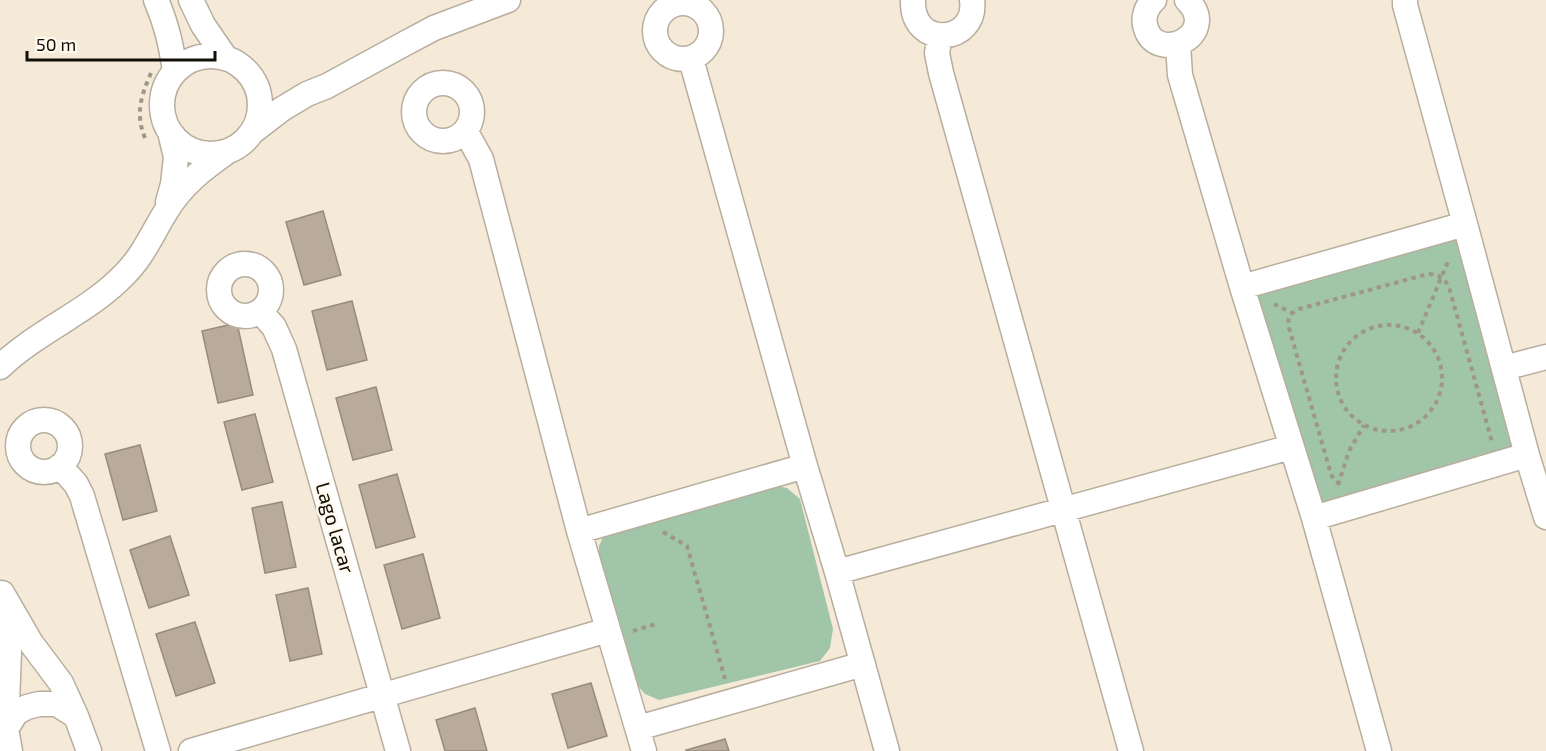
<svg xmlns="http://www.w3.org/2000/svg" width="1546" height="751" viewBox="0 0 1546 751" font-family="'Exo 2',sans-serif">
<rect width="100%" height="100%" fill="#f5ead8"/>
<path fill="#a0c5a9" d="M1465,224L1527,455L1314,518L1242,287Z
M772,485L787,488L800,499L833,629L830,648L820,661L659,700L645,694L639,687L599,559V546L604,535Z"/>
<path fill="#b8ab9c" stroke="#988b7c" stroke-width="1.5" d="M323,211L341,275L304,285L286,222Z
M352,301L367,360L327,370L312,311Z
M237,323L253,395L218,403L202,331Z
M376,387L392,450L353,460L336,398Z
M255,414L273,482L242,490L224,422Z
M140,445L157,511L123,520L105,454Z
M397,474L415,537L376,548L359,485Z
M282,502L296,567L265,573L252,508Z
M170,536L189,595L149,608L130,550Z
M423,554L440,618L402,629L384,565Z
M308,588L322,654L290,661L276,595Z
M195,622L215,683L176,696L156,634Z
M591,683L607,736L568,748L552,694Z
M475,708L487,751H445L436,720Z
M725,739L729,751H687L686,750Z"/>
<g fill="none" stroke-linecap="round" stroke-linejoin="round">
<g stroke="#b9ae9e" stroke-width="27">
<path id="minor" d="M156,0C167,25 171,45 175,71
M191,0L203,25L225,57
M913,0C911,50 978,44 972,0
M1154,0C1147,6 1143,16 1145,25C1154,67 1222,35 1187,0
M1405,0V5L1465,224L1527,455L1546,517
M655 31a28 28 0 1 1 56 0a28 28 0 1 1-56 0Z
M940,36L937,53L941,73L1131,751
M1178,45L1180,75L1242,287L1314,518L1379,751
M162 105a49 49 0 1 1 98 0a49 49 0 1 1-98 0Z
M691,59L805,466L837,572L887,751
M414 112a29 29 0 1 1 58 0a29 29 0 1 1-58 0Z
M252,132L282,109L307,94L327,86L404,44L434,28L508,0
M466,132L481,159L579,531L644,751
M168,202L173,184L176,157L170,132
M219 290a26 26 0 1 1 52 0a26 26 0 1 1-52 0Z
M1242,287L1465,224
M260,311L274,327L284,349L398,751
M0,367C37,331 89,312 125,274C143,256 152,234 165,213C182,184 204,168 230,150
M1504,368L1546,357
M18 446a26 26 0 1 1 52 0a26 26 0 1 1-52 0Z
M60,466L76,484L82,496L158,751
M1314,518L1527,455
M579,531L805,466
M837,572L1291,447
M2,593L31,643L61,683L76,716L89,751
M2,601L9,652L6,729L10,751
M638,728L863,664
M6,729L16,713L27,707L39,704H57L76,716
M191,751L608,630"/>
</g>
<path stroke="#9e9689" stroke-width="4" stroke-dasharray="4.5 4.5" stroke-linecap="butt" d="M145,138C135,114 141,96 151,73
M1274,304L1292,313
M1336 378a53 53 0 1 1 106 0a53 53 0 1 1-106 0Z
M1418,333L1449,259
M1340,484L1334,480L1331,474L1289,328C1287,317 1290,314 1299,309L1428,274C1439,274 1444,278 1449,287L1492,442
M1338,485L1349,451L1364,425
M663,532L687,546L725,679
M633,631L656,624"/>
<use href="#minor" stroke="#fff" stroke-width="24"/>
</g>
<g text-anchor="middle" stroke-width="5" stroke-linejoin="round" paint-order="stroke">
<g font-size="20" fill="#120f09" stroke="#fef8ed">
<text transform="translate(335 528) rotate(74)" y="7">Lago lacar</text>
</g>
</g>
<path d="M27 51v9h188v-9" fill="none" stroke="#120f09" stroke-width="3"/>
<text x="36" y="51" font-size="18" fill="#120f09" stroke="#fef8ed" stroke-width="4.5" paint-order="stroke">50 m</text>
</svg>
